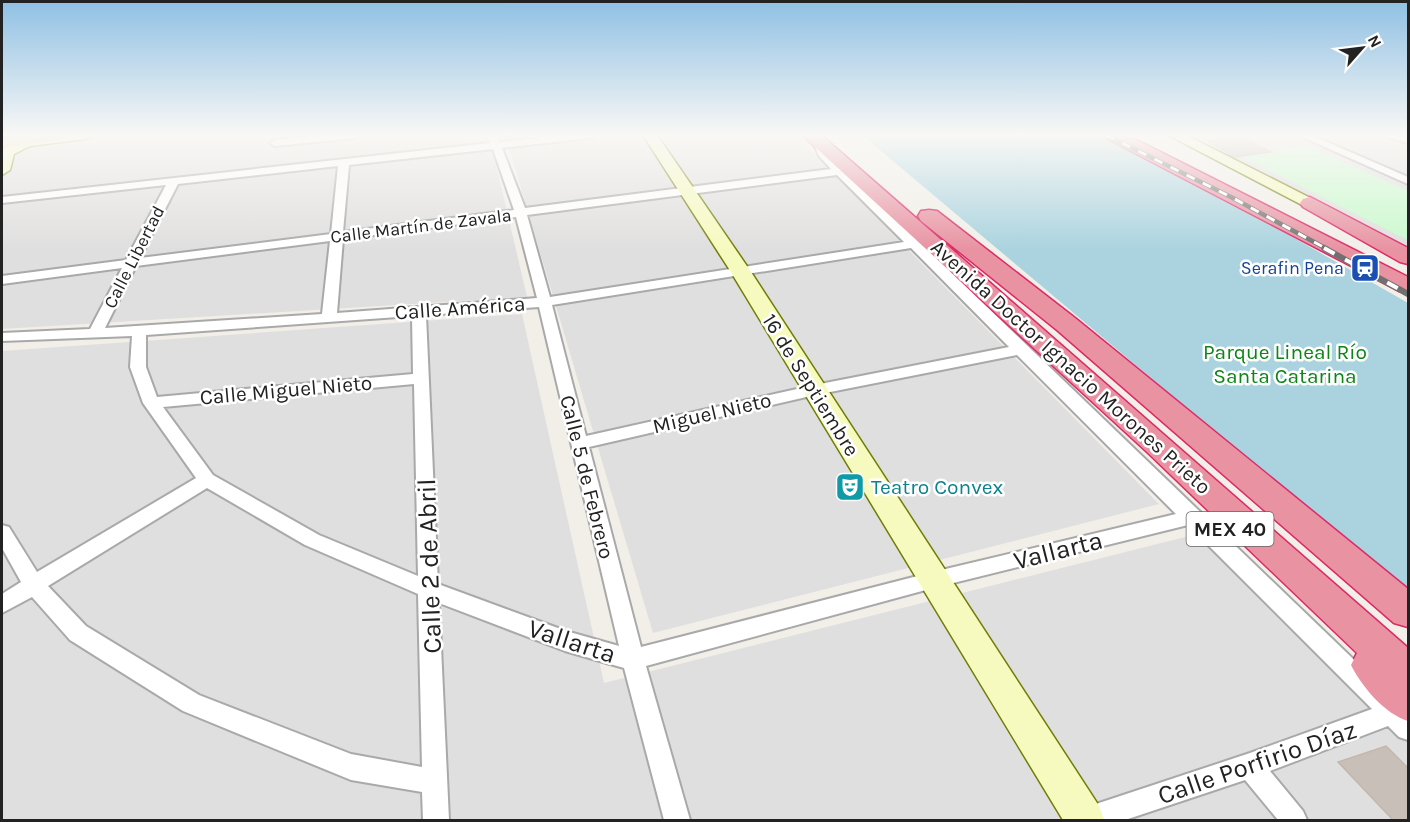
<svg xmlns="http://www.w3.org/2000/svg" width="1410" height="822" viewBox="0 0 1410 822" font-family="Karla,sans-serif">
<rect width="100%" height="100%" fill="#f2efe9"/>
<path fill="#e0dfdf" d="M116,135L169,136L563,135L491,143L527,297L2,329V150L8,144Z
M622,135H795L1159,504L653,633L509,148Z
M1188,135H1408V246Z
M522,314L604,683L1201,533L1408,741V820H2V351Z"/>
<path fill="#c8facc" d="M1308,146L1408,191V240L1240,156Z"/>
<path fill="#aad3df" d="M862,135H1101L1186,176L1408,303V594Z"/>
<path fill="#c7bfb8" stroke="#c4b6ab" stroke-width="1.5" d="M1240,137L1246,140L1271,152L1234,157L1208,141Z
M1386,746L1408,768V820H1393L1338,762Z"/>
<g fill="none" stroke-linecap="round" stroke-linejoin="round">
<g stroke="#a9a9a9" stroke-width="4">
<path id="street" d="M327,135H360L355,138L275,146L270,143L275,140Z
M487,135H497L500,142L565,135H595L590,138L502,148L525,208L831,169L819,156L812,140L821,138L829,155L1401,705L1408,713V740L1399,737L1388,726L1270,771L1303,811L1307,820H1278L1245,780L1125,820H1074L1078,811L1087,807L1250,753L1372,709L1188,525L933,588L646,666L690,820H664L624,668L565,651L439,603L449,820H423L422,792L351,780L183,711L70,640L32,597L2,613V594L21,582L2,548V525L9,527L37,572L196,478L143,403L130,367L132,336L2,341V333L90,329L122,268L2,284V276L126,260L166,185L2,203V197L490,143ZM493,149L514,210L343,232L349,165ZM338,166L331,234L140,258L178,184ZM837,175L904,242L550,297L527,215ZM516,217L537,298L337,313L343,239ZM330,241L322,314L105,328L136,266ZM911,248L1009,347L815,385L586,436L552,305ZM539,307L619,646L566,631L438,584L426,315ZM412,316L413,374L157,397L146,367V335ZM1017,355L1176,514L933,572L641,647L589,447L815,395ZM414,384L418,576L319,535L213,475L163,407ZM207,488L305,545L418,594L422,767L351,754L199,695L86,626L48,586Z
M1298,135H1311L1408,177V184Z
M1386,135L1408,137V143L1388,137Z"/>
</g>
<g stroke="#707d05" stroke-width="3">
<path id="secondary" d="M51,135H93L86,139L30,146L14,154L10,170L2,175V149L21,139Z
M643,135H657L751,272L1099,806L1104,820H1063L731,272Z
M1168,135H1186L1340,213L1337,217H1325Z"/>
</g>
<g stroke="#a06b00" stroke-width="2">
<path id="primary" d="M27,135H66L58,140L2,148V138Z"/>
</g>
<g stroke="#dc2a67" stroke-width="3">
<path id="highway" d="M802,135H821L1408,648V721C1385,714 1362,687 1351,665L1357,653L1147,452Z
M1105,135H1127L1408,277V293L1399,291L1108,139Z
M1310,197L1408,248V264L1400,262L1303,207L1300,203L1303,199Z
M929,210L937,211L1075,318L1408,589V627L1394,623L1057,330L921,221L918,216L921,211Z"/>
</g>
<use href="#street" fill="#fff" fill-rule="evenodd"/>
<use href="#secondary" fill="#f7fabf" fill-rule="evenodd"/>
<use href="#primary" fill="#fcd6a4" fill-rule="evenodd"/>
<use href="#highway" fill="#e892a2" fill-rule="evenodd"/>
<g stroke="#707070" stroke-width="4.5">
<path id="rail-far1" d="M1106,135L1231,197L1327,249"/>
</g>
<g stroke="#707070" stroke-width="6">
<path id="rail" d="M1324,248L1408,294"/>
</g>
<use href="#rail-far1" stroke="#fff" stroke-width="3" stroke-dasharray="9" stroke-linecap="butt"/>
<use href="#rail" stroke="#fff" stroke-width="4" stroke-dasharray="12" stroke-linecap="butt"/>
</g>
<linearGradient id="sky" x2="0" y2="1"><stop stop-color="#8fc0e4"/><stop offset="0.54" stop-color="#f9f8f5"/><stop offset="1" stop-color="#f9f8f5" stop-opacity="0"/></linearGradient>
<rect width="1410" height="250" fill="url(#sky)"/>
<defs>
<g id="station-square" transform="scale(1.5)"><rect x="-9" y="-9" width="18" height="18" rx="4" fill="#1a4fb4" stroke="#fff"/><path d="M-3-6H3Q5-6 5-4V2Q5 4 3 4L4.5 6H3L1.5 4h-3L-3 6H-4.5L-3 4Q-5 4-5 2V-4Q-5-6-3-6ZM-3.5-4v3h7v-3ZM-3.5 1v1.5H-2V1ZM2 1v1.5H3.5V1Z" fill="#fff"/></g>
<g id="theatre-square" transform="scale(1.5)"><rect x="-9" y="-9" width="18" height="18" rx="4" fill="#0f9aa8" stroke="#fff"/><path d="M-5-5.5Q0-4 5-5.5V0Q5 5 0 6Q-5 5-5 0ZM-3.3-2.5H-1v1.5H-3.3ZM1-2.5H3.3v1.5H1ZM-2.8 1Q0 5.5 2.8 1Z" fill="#fff"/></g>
</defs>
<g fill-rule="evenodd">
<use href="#station-square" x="1365" y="268"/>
<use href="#theatre-square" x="850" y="487"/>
</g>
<g text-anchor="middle" stroke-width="5" stroke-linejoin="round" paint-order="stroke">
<g font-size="18" fill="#222" stroke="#fff">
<text transform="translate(421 226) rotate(-7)" y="6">Calle Martín de Zavala</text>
<text transform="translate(134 257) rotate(-63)" y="6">Calle Libertad</text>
</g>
<g font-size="18" fill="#164399" stroke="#fff" text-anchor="end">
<text x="1344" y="274">Serafin Pena</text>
</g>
<rect fill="#fff" stroke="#646464" stroke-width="1.5" x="1186.5" y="512" width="87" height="34" rx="4.5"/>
<g font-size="20" font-weight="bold" fill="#222">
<text x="1230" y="536">MEX 40</text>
</g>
<g font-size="21" fill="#222" stroke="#fff">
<text transform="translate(460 308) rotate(-4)" y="7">Calle América</text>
<text transform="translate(1071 367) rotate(42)" y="7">Avenida Doctor Ignacio Morones Prieto</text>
<text transform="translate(811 385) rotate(58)" y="7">16 de Septiembre</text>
<text transform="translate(286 390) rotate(-5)" y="7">Calle Miguel Nieto</text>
<text transform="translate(712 413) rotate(-13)" y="7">Miguel Nieto</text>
<text transform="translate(587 477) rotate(76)" y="7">Calle 5 de Febrero</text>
</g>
<g font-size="21" fill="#0c8416" stroke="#fff">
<text x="1285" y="359">Parque Lineal Río<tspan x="1285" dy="24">Santa Catarina</tspan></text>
</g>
<g font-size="21" fill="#0d838f" stroke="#fff" text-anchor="start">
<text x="871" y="494">Teatro Convex</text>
</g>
<g font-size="26" fill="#222" stroke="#fff">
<text transform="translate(1058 550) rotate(-14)" y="9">Vallarta</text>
<text transform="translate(429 566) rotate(-92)" y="9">Calle 2 de Abril</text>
<text transform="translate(572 641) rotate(18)" y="9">Vallarta</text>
<text transform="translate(1257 762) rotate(-19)" y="9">Calle Porfirio Díaz</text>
</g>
</g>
<rect width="1410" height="822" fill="none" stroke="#222222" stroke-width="6"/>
<g transform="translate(1362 48) rotate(62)" stroke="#ffffff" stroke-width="4.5" paint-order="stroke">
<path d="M0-4.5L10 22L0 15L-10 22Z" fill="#222222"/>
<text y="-9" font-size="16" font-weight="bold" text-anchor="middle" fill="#222222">N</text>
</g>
</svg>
